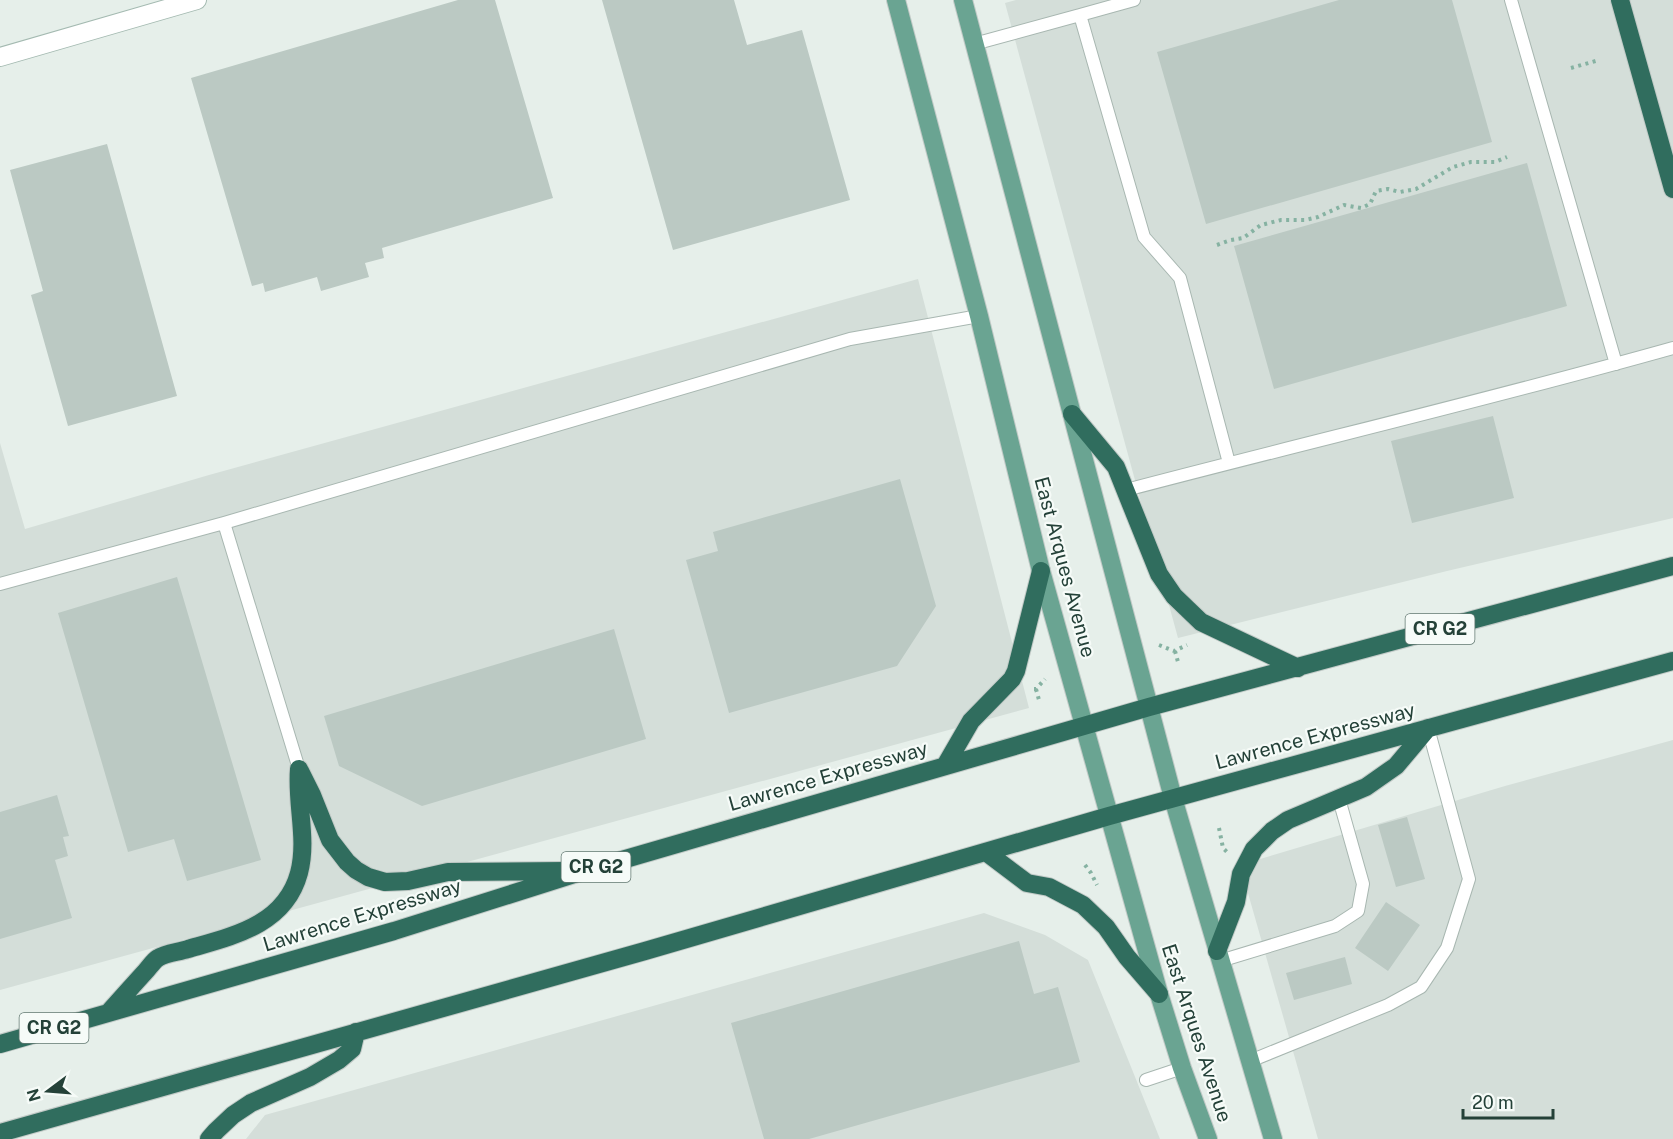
<svg xmlns="http://www.w3.org/2000/svg" width="1673" height="1139" viewBox="0 0 1673 1139" font-family="'Public Sans',sans-serif">
<rect width="100%" height="100%" fill="#e6efea"/>
<path fill="#d4ded9" d="M1016,0H1673V518L1447,571L1178,638L1005,3Z
M918,279L1029,708L0,990V443L25,529L209,475Z
M1673,740V1139H1318L1240,865L1505,786Z
M984,913L1045,935L1088,960L1160,1139H246L265,1115Z"/>
<path fill="#bbc9c3" d="M458,0H495L553,198L382,248L384,258L365,263L369,277L321,291L317,277L265,292L263,283L252,286L191,78Z
M602,0H734L747,45L802,30L850,200L673,250Z
M1339,0H1452L1492,142L1206,224L1157,52Z
M107,144L177,396L68,426L31,295L43,291L10,170Z
M1527,163L1567,306L1274,389L1234,246Z
M1493,416L1514,498L1412,523L1391,441Z
M900,479L936,606L897,666L729,713L686,560L718,551L713,532Z
M177,577L261,860L187,881L174,839L128,852L58,613Z
M614,629L646,739L422,806L339,766L324,716Z
M57,795L69,836L63,837L68,856L55,860L72,918L0,939V812Z
M1407,817L1425,879L1396,887L1378,825Z
M1386,902L1420,925L1388,971L1355,948Z
M1019,941L1034,994L1058,987L1080,1062L809,1139H764L731,1023Z
M1345,957L1352,984L1294,1000L1286,973Z"/>
<g fill="none" stroke-linecap="round" stroke-linejoin="round">
<g stroke="#a8b7b1" stroke-width="14">
<path id="lane" d="M1511,0L1616,364
M1080,15L1134,0
M974,44L1080,15L1144,237L1180,278L1229,463
M1126,490C1308,442 1492,399 1673,348
M224,523L299,769
M0,584L224,523L850,339L979,316
M1220,961L1335,926L1358,911L1363,884L1339,799
M1250,1061L1388,1005L1421,987L1447,948L1469,879L1428,728
M1146,1080L1182,1068"/>
</g>
<g stroke="#a4bab1" stroke-width="20">
<path id="secondary" d="M0,57L197,0"/>
</g>
<g stroke="#c2cac7" stroke-width="20">
<path id="primary" d="M896,0L979,316L1041,571L1159,994L1182,1068L1208,1139
M963,0L1173,798L1273,1139"/>
</g>
<g stroke="#c2cac7" stroke-width="20">
<path id="highway" d="M1620,0L1673,189
M1072,414L1116,467L1159,574L1174,596L1201,622L1298,668
M945,766L971,721L1012,679L1016,671L1041,571
M300,771L312,795L330,840L347,862L356,870L368,877L385,882L408,881L448,872L566,871
M986,852L1027,883L1049,887L1083,905L1106,927L1127,957L1159,994
M1217,951L1236,902L1241,874L1254,849L1272,831L1288,820L1366,787L1396,766L1428,728
M109,1012C121,999 133,985 145,972C149,968 153,961 158,958C165,953 179,952 188,949C233,936 285,925 299,873C308,839 296,804 299,769
M0,1044L394,931L584,871L1149,707L1673,566
M0,1133L645,951L1109,816L1673,661
M209,1139L216,1131L233,1115L251,1103L310,1077L339,1060L352,1049L356,1032"/>
</g>
<path stroke="#86b2a2" stroke-width="4" stroke-dasharray="3 4.5" stroke-linecap="butt" d="M1571,68L1599,60
M1217,245L1231,240L1243,238L1261,225L1281,220H1305L1318,217L1344,205L1361,208L1370,204L1376,191L1388,189L1400,192L1416,189L1453,167L1471,162H1495L1507,157
M1159,645L1174,651L1187,645
M1175,651L1178,662
M1034,689H1036L1045,679
M1036,689L1039,700
M1219,828L1223,848L1227,852
M1085,865L1091,873L1097,885"/>
<use href="#lane" stroke="#fff" stroke-width="12"/>
<use href="#secondary" stroke="#fff" stroke-width="18"/>
<use href="#primary" stroke="#6aa492" stroke-width="18"/>
<use href="#highway" stroke="#306d5e" stroke-width="18"/>
</g>
<g text-anchor="middle" stroke-width="4.5" stroke-linejoin="round" paint-order="stroke">
<g fill="#f6fbf8" stroke="#637972" stroke-width="1.5">
<rect x="1405.5" y="614" width="69" height="30" rx="4.5"/>
<rect x="561.5" y="852" width="69" height="30" rx="4.5"/>
<rect x="19.5" y="1013" width="69" height="30" rx="4.5"/>
</g>
<g font-size="18" font-weight="bold" fill="#244138">
<text x="1440" y="635">CR G2</text>
<text x="596" y="873">CR G2</text>
<text x="54" y="1034">CR G2</text>
</g>
<g font-size="20" fill="#244138" stroke="#f6fbf8">
<text transform="translate(1065 567) rotate(75)" y="7">East Arques Avenue</text>
<text transform="translate(1315 736) rotate(-15)" y="7">Lawrence Expressway</text>
<text transform="translate(828 776) rotate(-16)" y="7">Lawrence Expressway</text>
<text transform="translate(362 915) rotate(-17)" y="7">Lawrence Expressway</text>
<text transform="translate(1197 1033) rotate(72)" y="7">East Arques Avenue</text>
</g>
</g>
<g transform="translate(48 1091) rotate(254)" stroke="#f6fbf8" stroke-width="4.5" paint-order="stroke">
<path d="M0-4.5L10 22L0 15L-10 22Z" fill="#244138"/>
<text y="-9" font-size="16" font-weight="bold" text-anchor="middle" fill="#244138">N</text>
</g>
<path d="M1463 1109v9h90v-9" fill="none" stroke="#244138" stroke-width="3"/>
<text x="1472" y="1109" font-size="18" fill="#244138" stroke="#f6fbf8" stroke-width="4.5" paint-order="stroke">20 m</text>
</svg>
